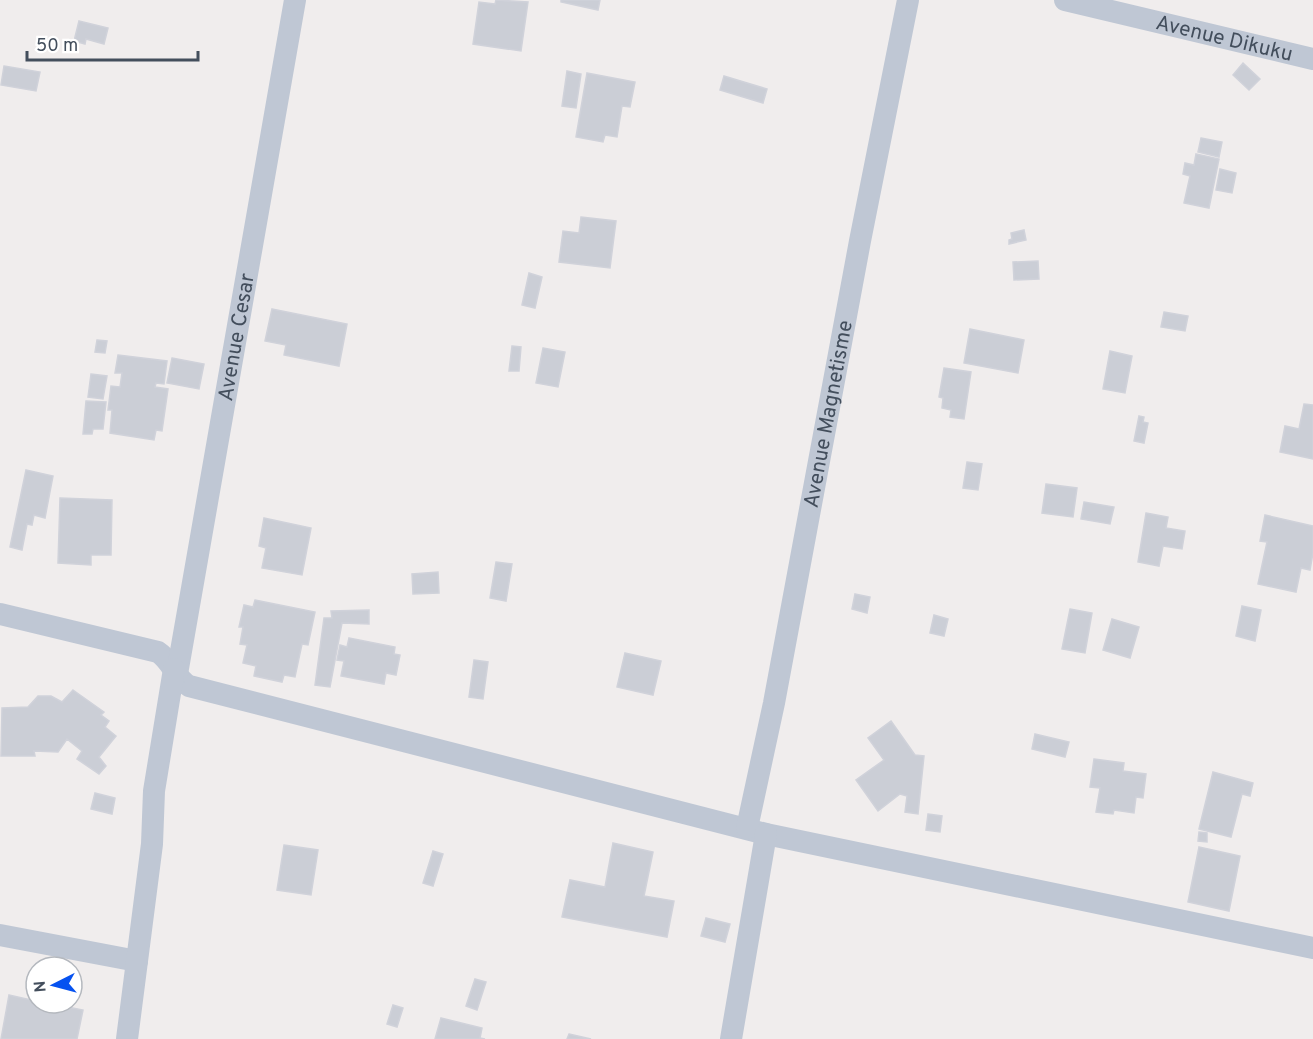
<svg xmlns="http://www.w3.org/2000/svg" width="1313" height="1039" viewBox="0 0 1313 1039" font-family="Overpass,sans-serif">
<rect width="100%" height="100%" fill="#f0eded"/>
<path fill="#cbced6" stroke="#d0d2da" stroke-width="1.5" d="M496,0L528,2L521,51L473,44L479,2L495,4Z
M561,0H600L598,10L561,2Z
M79,21L108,28L104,44L86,39L85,44L74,41Z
M1243,63L1260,79L1249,90L1233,75Z
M4,66L40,72L36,91L1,85Z
M567,71L581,74L576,108L562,106Z
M587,73L635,82L630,107L622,106L617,137L605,135L603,142L576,137Z
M724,76L767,89L763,103L720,90Z
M1201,138L1222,142L1219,157L1198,152Z
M1196,154L1219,159L1209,208L1184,203L1190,176L1183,174L1185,163L1194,165Z
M1220,169L1236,173L1232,193L1216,190Z
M581,217L616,221L610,268L559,262L563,231L579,233Z
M1024,230L1026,240L1009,244V240L1012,239L1011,233Z
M1038,261L1039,279L1014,280L1013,262Z
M529,273L542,277L535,308L522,305Z
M272,309L347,324L339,366L284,355L286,345L265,341Z
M1164,312L1188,316L1185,331L1161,327Z
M970,329L1024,340L1018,373L964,363Z
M97,340L107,341L105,353L95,352Z
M512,346L521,347L519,371H509Z
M543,348L565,352L558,387L536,383Z
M1110,351L1132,356L1125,393L1103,389Z
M118,355L167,361L164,384L156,383L155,387L168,389L162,431L156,430L154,440L110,433L112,410H108L111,386L120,387L122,373H115Z
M172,358L204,364L199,389L167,383Z
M944,368L971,372L964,419L950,417L951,410L942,408L943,398L939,397Z
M91,374L107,376L103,399L88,397Z
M86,401L106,402L103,429H93L92,434H83Z
M1304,404L1313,405V459L1280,452L1285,426L1299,429Z
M1139,416L1144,417L1143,422L1148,423L1144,443L1134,441Z
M967,462L982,464L978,490L963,488Z
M26,470L53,476L45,518L34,515L32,525L27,524L22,550L10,547Z
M1046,484L1077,488L1073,517L1042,513Z
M60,498L112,500L111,555H91V565L58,563Z
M1084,502L1114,507L1110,524L1081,519Z
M1146,513L1168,517L1166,528L1185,531L1182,549L1163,546L1159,566L1138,562Z
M1265,515L1313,526V553L1310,570L1301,568L1296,592L1258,584L1267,542L1260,541Z
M264,518L311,528L302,575L262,568L266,548L259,546Z
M496,562L512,564L506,601L490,598Z
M438,572L439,593L413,594L412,574Z
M855,594L870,597L867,613L852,609Z
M255,600L315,612L308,645L302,644L295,677L284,675L282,682L254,676L256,666L243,663L247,645L240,644L243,627H239L244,605L253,607Z
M1242,606L1261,610L1255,641L1236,636Z
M1070,609L1092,613L1085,653L1062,649Z
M369,610V624L342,623L330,687L315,685L324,618H332L331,611Z
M934,615L948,619L944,636L930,633Z
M1112,619L1139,627L1130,658L1103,650Z
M349,638L395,647L394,654L400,655L396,675L386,673L384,684L341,676L344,661L337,660L340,645L347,647Z
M625,653L661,661L653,695L617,687Z
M474,660L488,662L483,699L469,697Z
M73,690L104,712L101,715L109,721L105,727L116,736L99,757L106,766L99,774L77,759L82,751L67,739L58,752L34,751L35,756H1L2,708L28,707L38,696H51L62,702Z
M891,721L915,755L924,756L918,814L905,812L907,796L900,794L878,811L856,780L884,760L868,738Z
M1035,734L1069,742L1065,757L1032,749Z
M1094,759L1124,763L1123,771L1146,774L1143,798L1136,797L1134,813L1114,810L1113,814L1096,812L1100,788L1090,787Z
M1213,772L1253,783L1250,796L1242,794L1231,837L1199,829Z
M95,793L115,798L112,814L91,809Z
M928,814L942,816L940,832L926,830Z
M1199,832L1207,833V842L1198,841Z
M613,843L653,852L644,896L674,901L667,937L562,917L570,880L605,887Z
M284,845L318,850L311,895L277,890Z
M1199,847L1240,856L1229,911L1188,902Z
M433,851L443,854L433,886L423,883Z
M706,918L730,924L725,942L701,936Z
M475,979L486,982L477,1010L466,1006Z
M9,995L36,1001V1003H48L83,1010L77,1039H1Z
M393,1005L403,1008L397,1027L387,1024Z
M441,1018L482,1028L480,1038L485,1039H435Z
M569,1034L591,1039H567Z"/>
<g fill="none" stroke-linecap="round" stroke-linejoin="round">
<g stroke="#bfc7d4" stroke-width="22">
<path id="s1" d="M1065,0L1313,59"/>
<path d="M0,614L158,652C172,661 175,678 189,686L766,834L1313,948"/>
<path id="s2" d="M177,674L295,0"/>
<path id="s3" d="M747,828L774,703L860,241L908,0"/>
<path d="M0,935L137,961"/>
<path d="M127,1039L152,844L154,791L174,669"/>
<path d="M731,1039L766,834"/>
</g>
</g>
<g text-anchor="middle" stroke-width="6" stroke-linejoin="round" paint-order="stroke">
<g font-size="21" fill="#434e5c" stroke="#fff">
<text dy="7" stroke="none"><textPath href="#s1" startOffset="164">Avenue Dikuku</textPath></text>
<text dy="7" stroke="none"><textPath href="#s2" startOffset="342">Avenue Cesar</textPath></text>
<text dy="7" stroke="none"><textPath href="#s3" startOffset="422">Avenue Magnetisme</textPath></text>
</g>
</g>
<g transform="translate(54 985) rotate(264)"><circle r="28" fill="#ffffff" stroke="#b4b8be" stroke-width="1.5"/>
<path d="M0-4.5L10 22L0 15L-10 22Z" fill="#0652f0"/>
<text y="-9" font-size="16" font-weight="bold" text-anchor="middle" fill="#434e5c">N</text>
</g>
<path d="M27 51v9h171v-9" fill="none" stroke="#434e5c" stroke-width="3"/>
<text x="36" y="51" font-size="18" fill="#434e5c" stroke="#ffffff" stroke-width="4.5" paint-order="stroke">50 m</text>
</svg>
